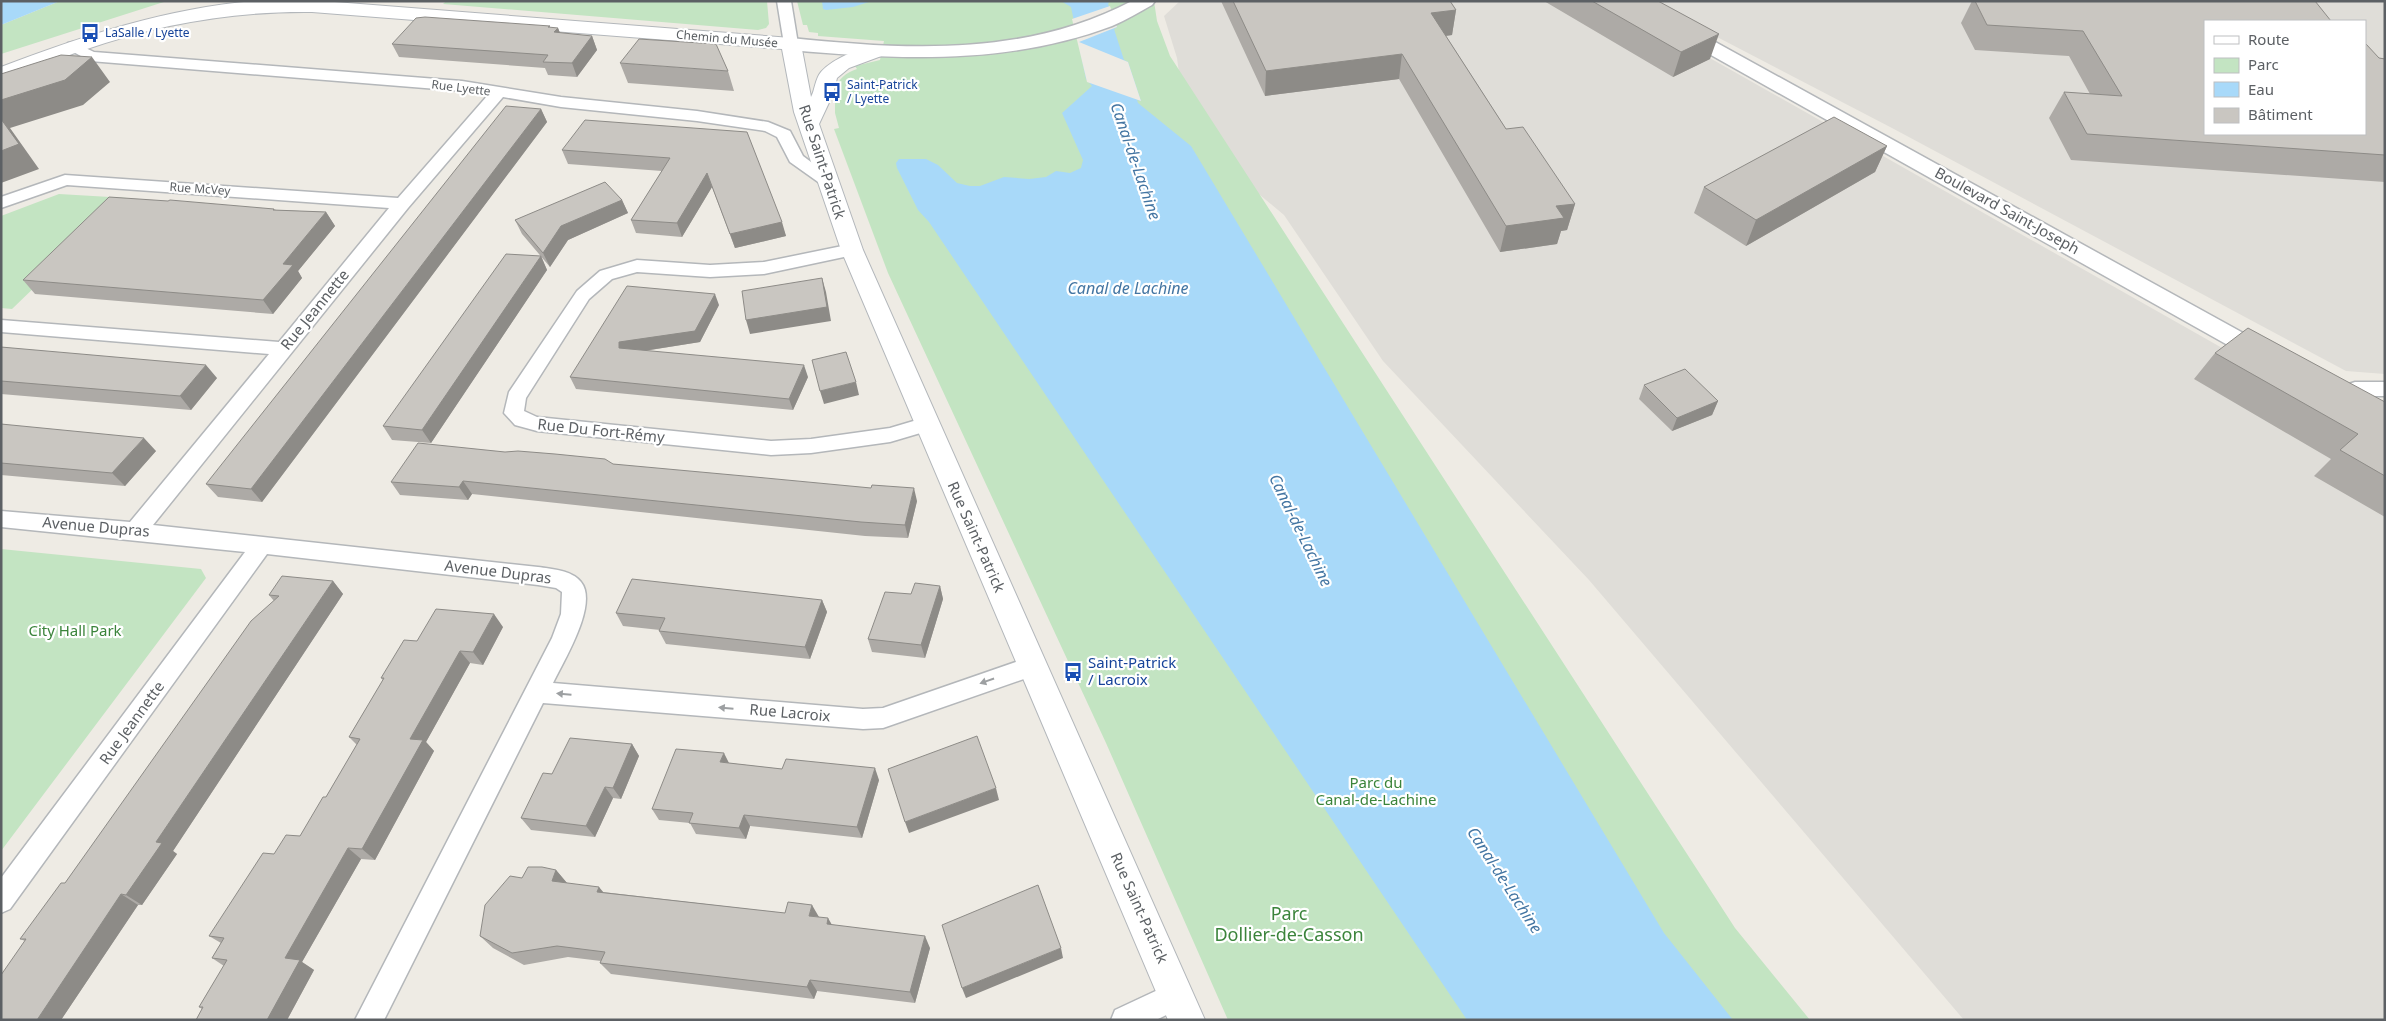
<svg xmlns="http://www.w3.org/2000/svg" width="2386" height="1021" viewBox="0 0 2386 1021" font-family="'Noto Sans',sans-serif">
<rect width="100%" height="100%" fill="#eeebe4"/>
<path fill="#dfddd8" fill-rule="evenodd" d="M1180,1H1609L2385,440V1020H1964L1589,580L1383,361L1284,215L1147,101L1180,80L1177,58L1164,16Z
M1648,1H2385V374L2346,371L1892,128ZM2205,21H2365V134H2205Z"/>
<path fill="#c3e4c2" d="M60,1H167L1,54V25Z
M446,1H767L769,24L766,28L758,30L443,4Z
M797,1H1154L1157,21L1170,56L1735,928L1810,1020H1228L1106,743L888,273L834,129L839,128L835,113V97H840L841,92L835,91C838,78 846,73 857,69L855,66L880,60L884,41L818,36V33L809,32L807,25H803Z
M59,194L127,198L12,309L1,308V216Z
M1,549L201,569L206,578L1,851Z"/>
<path fill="#a8d9f9" d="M1,1H60L1,25Z
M822,1H872L853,7L826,10L823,9Z
M1061,1H1110L1108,4L1117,27L1114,29L1124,60L1128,62L1141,101L1137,100L1138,103L1191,146L1664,933L1733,1020H1467L929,222L918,210L897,168L896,163L899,159H926L938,165L957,183L970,186H980L1004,177L1029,179L1046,177L1056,171L1070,173L1081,168L1083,160L1062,113L1092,86L1086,79L1071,7Z"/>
<path fill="#eeebe4" d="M1110,6L1117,27L1079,42L1128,62L1141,101L1087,82L1072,19Z"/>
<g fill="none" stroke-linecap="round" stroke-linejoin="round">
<g stroke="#b4b7ba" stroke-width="3">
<path id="minor" d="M777,1H791L798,44L796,47L791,48L784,44Z
M73,42L94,52L462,81L561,97L697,111L768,122L790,131L803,156L835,180L833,184H821L790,162L777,137L765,131L697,121L561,107L503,97L408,208L153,525L538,567C551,569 572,570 581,582C599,604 563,662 553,683L863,709L883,708L1033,656L1041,659L1045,666L1041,673L883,728L863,729L543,703L384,1020H355L552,638L561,614L562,592L556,588L538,585L267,554L10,909L1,913V878L245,552L1,527V511L130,522L269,354L1,332V320L279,342L389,208L67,185L1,208V197L65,175L398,198L488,95L462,91L90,61L68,49L66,46L68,43Z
M852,244L858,246L861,250L858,254L764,274L710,277L637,272L612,279L589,299L526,398L524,411L537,417L771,441L811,439L890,428L927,417L934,419L937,424L934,429L890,442L811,453L771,455L537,431L515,425L504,413L509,392L577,291L600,271L637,260L710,265L764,262Z
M2355,382H2385V396H2356L2337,402L2330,400L2327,395L2330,390Z
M1177,981L1187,985L1191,995L1187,1005L1156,1020H1111L1115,1010Z"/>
</g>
<g stroke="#b4b7ba" stroke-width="3">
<path id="tertiary" d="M1132,1H1155L1152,5C1139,12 1126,20 1112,26C1008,65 899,60 791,50L785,48L782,44L785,40L791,38C908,50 1025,57 1132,1Z
M1619,1H1641L2274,350L2278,356L2274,362L2266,364L2258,362L1622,5Z"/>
</g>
<g stroke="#b3b7bb" stroke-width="2">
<path id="secondary" d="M255,1H322L791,38L798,40L801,44L811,97C815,90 815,79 821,72C832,59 867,43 884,47L887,51L884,55L849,68L837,78L833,94L819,124L863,250L1205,1020H1168L841,250L794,112L782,49L312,12C233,11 159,24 84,50C56,59 29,73 1,80V67C83,36 167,8 255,1Z"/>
</g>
<use href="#minor" fill="#fff" fill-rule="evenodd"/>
<use href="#tertiary" fill="#fff" fill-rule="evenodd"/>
<use href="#secondary" fill="#fff" fill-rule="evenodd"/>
</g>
<path fill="#adaaa6" d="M1221,1H1450L1456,10L1452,35L1446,36L1506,129L1575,204L1567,230L1561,231L1557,244L1500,252L1399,79L1265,96Z
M1544,1H1658L1710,59L1673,77Z
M1972,1H2315L2205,21L2379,58L2385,59V182L2071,160L2049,118L2064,92L2090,94L2069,56L1975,50L1961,23Z
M550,28H558L560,33L592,36L597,50L577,77L548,75L545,68L399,57L392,44Z
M620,63L728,71L734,91L628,83Z
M541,109L547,122L262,502L218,497L206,484Z
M747,132L786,236L735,248L712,187L682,237L636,233L631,220L662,171L568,164L562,150Z
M1887,146L1875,172L1746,246L1694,213L1704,187Z
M622,200L628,213L568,240L550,267L522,234L515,220Z
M274,209L276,210L326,212L335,226L298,271L302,278L273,314L35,294L23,280Z
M541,256L547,270L431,443L392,440L383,426Z
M719,305L700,342L644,351L808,377L793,410L576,389L570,377Z
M1,347L217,378L191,410L1,394Z
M2215,353L2385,402V517L2314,476L2331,459L2194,379Z
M1644,385L1718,401L1712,415L1672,431L1639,399Z
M1,424L156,451L125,486L1,475Z
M613,464L917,501L908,538L865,536L472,494L468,500L400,495L391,482Z
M333,581L343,594L173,851L177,854L142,905H138L61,1020H1L25,941L20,939L65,883L274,601L269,595Z
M940,586L943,599L925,658L872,652L868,639L911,594Z
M822,600L827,612L810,659L666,644L659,631L660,630L623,626L616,613Z
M503,627L483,665L470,663L426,742L434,751L375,860L361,859L302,962L314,970L287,1020H196L202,1009L199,1007L224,966L212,958L221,943L209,936L274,854L300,836L326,797L357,745L349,737L383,680L381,678L417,641Z
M632,744L639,756L621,799L613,798L595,837L531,830L521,818L552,774Z
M729,763L879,780L862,838L750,826L746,839L696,834L690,823L659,820L652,809Z
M556,870L567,883L603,892L819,917L832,925L930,948L915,1003L817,991L814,999L611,974L600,963L601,961L568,957L524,965L493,948L480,936L522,878Z"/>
<path fill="#8d8b87" d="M1456,10L1452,35L1428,38L1431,13Z
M558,28L563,41L554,32Z
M1719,34L1710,59L1673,77L1681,52Z
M592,36L597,50L577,77L572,63Z
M1402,54L1399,79L1265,96L1266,71Z
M92,57L110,82L83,105L10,128L39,169L1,183V100Z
M541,109L547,122L262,502L251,489Z
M1887,146L1875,172L1746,246L1756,220Z
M707,173L712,187L682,237L677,223Z
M622,200L628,213L568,240L550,267L543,253L561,226Z
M1575,204L1567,230L1561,231L1557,244L1500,252L1506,226L1556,206Z
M326,212L335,226L298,271L302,278L273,314L263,300L283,264Z
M782,222L786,236L735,248L730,234Z
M541,256L547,270L431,443L422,430Z
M822,278L826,292L831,321L750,334L746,320Z
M715,294L719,305L700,342L624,354L619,348V342Z
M206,365L217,378L191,410L180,396Z
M804,365L808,377L793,410L789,399Z
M856,382L859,395L824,404L820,391Z
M1718,401L1712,415L1672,431L1677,418Z
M144,438L156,451L125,486L112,473Z
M463,481L472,494L468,500L459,487Z
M914,488L917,501L908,538L905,525Z
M333,581L343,594L173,851L177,854L142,905L126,895L156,842Z
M940,586L943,599L925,658L921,645Z
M822,600L827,612L810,659L805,647Z
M494,614L503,627L483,665L473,652Z
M460,651L470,663L426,742L434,751L375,860L362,849L410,739Z
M632,744L639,756L621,799L613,788Z
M724,753L730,765L720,762Z
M875,768L879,780L862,838L857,827Z
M605,787L613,798L595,837L586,826Z
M996,788L999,800L909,833L905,822Z
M744,815L750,826L746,839L739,828Z
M348,848L361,859L302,962L314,970L287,1020H267L285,958Z
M556,870L567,883L563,894L552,881Z
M599,887L609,899L597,892Z
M121,894L138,905L61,1020H37Z
M812,905L819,917L809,916Z
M828,918L835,930L827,924Z
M925,936L930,948L915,1003L910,992Z
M1061,948L1063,958L966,998L962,988Z
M810,980L817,991L814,999L807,987Z"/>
<path fill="#c9c6c1" stroke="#8d8b87" d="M1233,1H1450L1456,10L1431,13L1506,129L1523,127L1575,204L1556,206L1564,218L1506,226L1402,54L1266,71Z
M1592,1H1658L1719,34L1681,52Z
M1975,1H2315L2331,21H2205V134H2365V44H2366L2379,58L2385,59V155L2087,134L2064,92L2122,96L2083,31L1987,25Z
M425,17L550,26L548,27L558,28L554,32L592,36L572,63L543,62L548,55L392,44L416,18Z
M639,39L716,44L728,71L620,63Z
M61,55L92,57L65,80L1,100V74Z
M506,106L541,109L251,489L206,484Z
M1834,117L1887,146L1756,220L1704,187Z
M1,119L19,144L1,151Z
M585,120L747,132L782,222L730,234L707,173L677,223L631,220L670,158L562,150Z
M605,182L622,200L561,226L543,253L515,220Z
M109,197L168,201L170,200L274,209L273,210L326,212L283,264L293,265L263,300L23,280Z
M506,254L541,256L422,430L383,426Z
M822,278L827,307L746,320L742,291Z
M627,286L715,294L695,331L619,342V348L804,365L789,399L570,377Z
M2248,328L2385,402V476L2340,450L2358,434L2215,353Z
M1,347L206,365L180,396L1,381Z
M846,352L856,382L820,391L812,360Z
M1685,369L1718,401L1677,418L1644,385Z
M1,424L144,438L112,473L1,463Z
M418,443L505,452L518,451L555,454L605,459L613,464L755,477L871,488L872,485L914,488L905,525L861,522L463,481L459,487L391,482Z
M282,576L333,581L156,842L162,843L126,895L121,894L37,1020H1V975L26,939H20L61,883H65L251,621L279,596L269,595Z
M632,579L822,600L805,647L659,631L665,618L616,613Z
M915,583L940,586L921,645L868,639L885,592L911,594Z
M436,609L494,614L473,652L460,651L410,739L423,740L362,849L348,848L285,958L300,960L267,1020H196L203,1007H199L227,960L212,958L224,938L209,936L263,853L274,854L286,835L300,836L323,797H326L360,739L349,737L384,678H381L404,640L417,641Z
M977,736L996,788L905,822L888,769Z
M570,738L632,744L613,788L605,787L586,826L521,818L543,773L552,774Z
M676,749L724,753L720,762L782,769L786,759L875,768L857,827L744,815L739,828L689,823L693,813L652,809Z
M528,867H542L556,870L552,881L599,887L597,892L785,913L788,902L812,905L809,916L828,918L827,924L925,936L910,992L810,980L807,987L600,963L605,952L557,946L512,953L480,936L485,905L510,876L522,878Z
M1038,885L1061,948L962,988L942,925Z"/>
<defs><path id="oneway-solid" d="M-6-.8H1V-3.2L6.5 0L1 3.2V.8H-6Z" transform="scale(1.25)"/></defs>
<g fill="#9da0a2">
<use href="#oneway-solid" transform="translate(987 681) rotate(161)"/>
<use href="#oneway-solid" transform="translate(564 694) rotate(-175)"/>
<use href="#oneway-solid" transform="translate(726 708) rotate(-175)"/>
</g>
<defs>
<g id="bus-bare" transform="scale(1.5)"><path d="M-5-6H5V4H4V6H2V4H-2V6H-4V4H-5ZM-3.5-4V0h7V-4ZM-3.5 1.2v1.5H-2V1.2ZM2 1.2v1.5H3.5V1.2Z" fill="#1a4fb4" stroke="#fff" stroke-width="2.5" paint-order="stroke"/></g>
</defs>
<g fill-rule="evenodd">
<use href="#bus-bare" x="90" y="33"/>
<use href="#bus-bare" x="832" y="92"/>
<use href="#bus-bare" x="1073" y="672"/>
</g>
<g text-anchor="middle" stroke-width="4.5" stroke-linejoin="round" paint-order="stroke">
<g font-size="12" fill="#164399" stroke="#fff" text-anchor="start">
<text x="105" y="37">LaSalle / Lyette</text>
<text x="847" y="89">Saint-Patrick<tspan x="847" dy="14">/ Lyette</tspan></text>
</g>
<g font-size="12" fill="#5c6064" stroke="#fff">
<text transform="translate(727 39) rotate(5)" y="4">Chemin du Musée</text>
<text transform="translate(461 88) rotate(7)" y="4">Rue Lyette</text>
<text transform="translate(200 189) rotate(4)" y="4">Rue McVey</text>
</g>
<g font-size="15" fill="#5c6064" stroke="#fff">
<text transform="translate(822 162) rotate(72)" y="5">Rue Saint-Patrick</text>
<text transform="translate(2007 211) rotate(29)" y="5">Boulevard Saint-Joseph</text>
<text transform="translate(315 310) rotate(-51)" y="5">Rue Jeannette</text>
<text transform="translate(601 431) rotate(6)" y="5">Rue Du Fort-Rémy</text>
<text transform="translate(96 527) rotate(5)" y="5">Avenue Dupras</text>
<text transform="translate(976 537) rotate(66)" y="5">Rue Saint-Patrick</text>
<text transform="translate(498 572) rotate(7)" y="5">Avenue Dupras</text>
<text transform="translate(790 713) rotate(5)" y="5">Rue Lacroix</text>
<text transform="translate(132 723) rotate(-54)" y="5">Rue Jeannette</text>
<text transform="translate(1139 908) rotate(66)" y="5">Rue Saint-Patrick</text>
</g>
<g font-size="15" fill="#3b843b" stroke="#fff">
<text x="75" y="636">City Hall Park</text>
<text x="1376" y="788">Parc du<tspan x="1376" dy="17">Canal-de-Lachine</tspan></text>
</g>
<g font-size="15" fill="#164399" stroke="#fff" text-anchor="start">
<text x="1088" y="668">Saint-Patrick<tspan x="1088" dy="17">/ Lacroix</tspan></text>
</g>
<g font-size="16" font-style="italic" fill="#4375a2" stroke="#fff">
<text transform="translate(1136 161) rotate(71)" y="6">Canal-de-Lachine</text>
<text x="1128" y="294">Canal de Lachine</text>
<text transform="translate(1301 530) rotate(64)" y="6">Canal-de-Lachine</text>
<text transform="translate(1505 880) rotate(57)" y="6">Canal-de-Lachine</text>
</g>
<g font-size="18" fill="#3b843b" stroke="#fff">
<text x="1289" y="920">Parc<tspan x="1289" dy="21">Dollier-de-Casson</tspan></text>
</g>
</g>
<rect width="2386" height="1021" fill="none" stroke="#5c6064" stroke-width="5"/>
<rect x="2204" y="20" width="162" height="115" fill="#ffffff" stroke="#bebfc1"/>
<rect x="2214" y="36" width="25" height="8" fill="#ffffff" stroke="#bebfc1"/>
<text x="2248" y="45" font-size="15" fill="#5c6064">Route</text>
<rect x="2214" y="58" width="25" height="15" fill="#c3e4c2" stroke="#bebfc1"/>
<text x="2248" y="70" font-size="15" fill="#5c6064">Parc</text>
<rect x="2214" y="82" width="25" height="15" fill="#a8d9f9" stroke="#bebfc1"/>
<text x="2248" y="95" font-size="15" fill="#5c6064">Eau</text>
<rect x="2214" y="108" width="25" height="15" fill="#c9c6c1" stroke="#bebfc1"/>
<text x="2248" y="120" font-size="15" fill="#5c6064">Bâtiment</text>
</svg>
